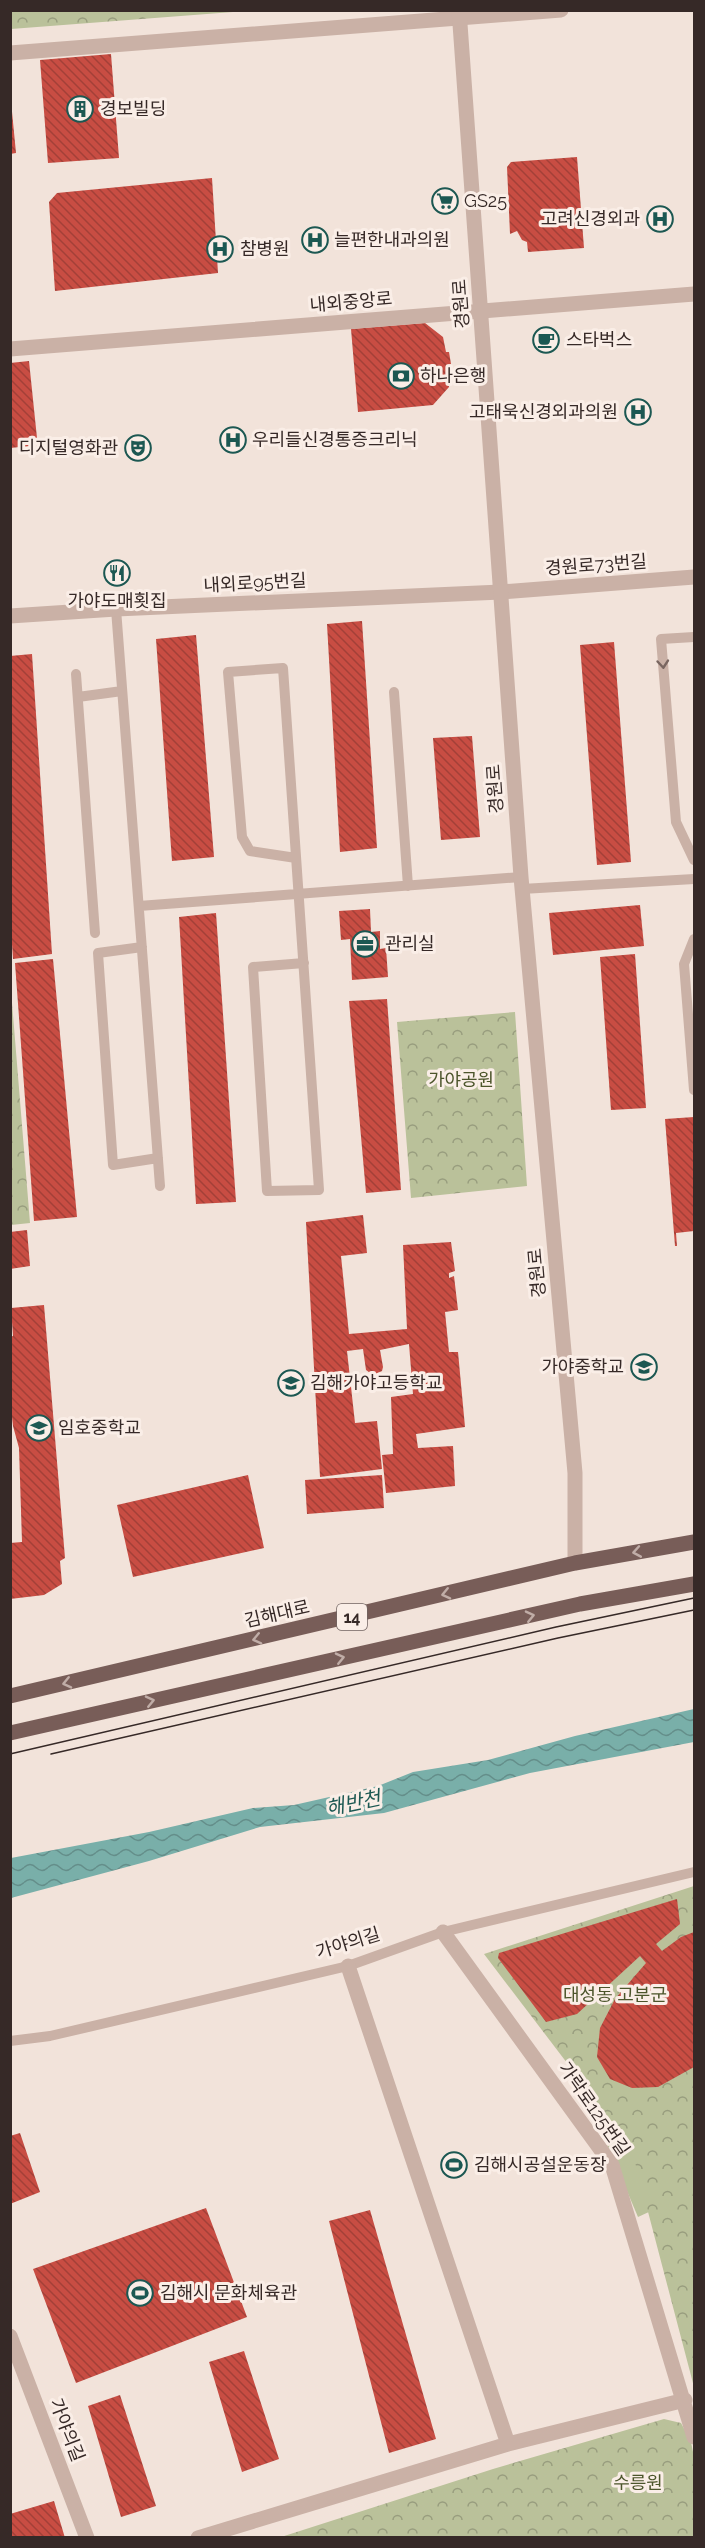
<svg xmlns="http://www.w3.org/2000/svg" width="705" height="2548" viewBox="0 0 705 2548" font-family="Raleway,'Noto Sans KR',sans-serif">
<defs>
<pattern id="forest-crowns" width="20" height="18" patternUnits="userSpaceOnUse" patternTransform="scale(1.5)"><rect width="20" height="18" fill="#bac19a"/><path d="M2 6a3 3 0 1 1 6 0M12 15a3 3 0 1 1 6 0" fill="none" stroke="#989d7e"/></pattern>
<pattern id="water-waves" width="16" height="10" patternUnits="userSpaceOnUse" patternTransform="scale(1.5)"><rect width="16" height="10" fill="#79afa9"/><path d="M0 5q4-4 8 0t8 0" fill="none" stroke="#648e8a"/></pattern>
<pattern id="building-back-hatch" width="6" height="6" patternUnits="userSpaceOnUse" patternTransform="scale(1.5)"><rect width="6" height="6" fill="#c84d43"/><path d="M-1 5l2 2M0 0l6 6M5-1l2 2" fill="none" stroke="#a34038"/></pattern>
</defs>
<rect width="100%" height="100%" fill="#f2e3da"/>
<path fill="#bac19a" d="M644,2128L677,2199L638,2217L604,2137Z"/>
<path fill="url(#forest-crowns)" d="M11,10H246V11L11,29Z
M10,978L30,1223L11,1225H10Z
M515,1012L527,1186L411,1198L397,1022Z
M694,1886V2387L631,2147L484,1954Z
M664,2419L681,2423L691,2442L694,2457V2537L278,2538L493,2469Z"/>
<path fill="url(#water-waves)" d="M694,1709V1742L530,1773L384,1813L260,1827L149,1861L11,1898V1858L149,1832L253,1808L294,1805L378,1786L413,1772L488,1760L575,1736Z"/>
<path fill="url(#building-back-hatch)" d="M111,54L119,158L48,163L40,60Z
M10,91L16,153L10,154Z
M577,157L584,248L528,252L527,242L522,240L517,231L510,234L507,167L511,162Z
M212,178L218,273L55,291L49,202L57,193Z
M425,323L443,337L446,352H449L451,364L446,365L449,387L433,405L358,412L351,329Z
M29,361L37,438L35,442L30,446L10,448V363Z
M362,621L377,848L340,852L327,624Z
M196,635L214,857L172,861L156,639Z
M614,642L631,862L597,865L580,645Z
M32,654L52,954L13,959L10,915V656Z
M472,736L480,837L441,840L433,738Z
M640,905L644,946L553,955L549,913Z
M370,909L371,932L380,931V949L386,948L388,977L352,980L350,939L341,940L339,911Z
M216,913L236,1202L196,1204L179,917Z
M635,954L646,1108L611,1110L600,957Z
M53,959L77,1217L34,1221L15,963Z
M387,999L401,1190L366,1193L349,1001Z
M694,1117V1231L676,1233L677,1246H675L665,1119Z
M363,1215L367,1253L341,1256L349,1334L407,1329L403,1245L451,1242L455,1271L449,1273V1278L454,1276L458,1310L445,1312L449,1352H458L465,1427L416,1434L418,1448L453,1446L455,1486L386,1493L382,1455L393,1454L391,1397L413,1394L409,1344L380,1350L383,1367L382,1371L373,1375L366,1370L363,1349L347,1351L355,1423L377,1421L382,1469L320,1477L306,1222Z
M27,1230L30,1266L10,1269V1232Z
M44,1305L65,1558L60,1561L62,1584L44,1595L10,1599V1543L22,1542L19,1448L13,1426L10,1400V1337L13,1336L11,1308Z
M248,1475L264,1548L133,1577L117,1505Z
M382,1475L384,1508L307,1514L305,1480Z
M677,1899L680,1924L656,1944L662,1951L681,1937L694,1932V2067L658,2087L632,2088L610,2079L597,2057L600,2028L615,1999L646,1963L640,1956L577,2014L546,2022L498,1958L499,1953Z
M20,2133L40,2192L10,2204V2136Z
M206,2208L247,2317L76,2383L33,2269Z
M370,2210L436,2439L389,2453L329,2221Z
M244,2351L279,2459L242,2472L209,2362Z
M120,2395L156,2506L121,2517L88,2406Z
M54,2501L65,2538H10V2514Z"/>
<g fill="none" stroke-linecap="round" stroke-linejoin="round">
<path stroke="#cab1a6" stroke-width="10" d="M116,609L160,1186
M694,637L661,639L676,822L694,860
M76,674L95,933
M394,692L408,886
M78,697L122,691
M296,858L250,851L242,837L228,672L283,668L319,1190L267,1191L253,967L304,963
M522,889L694,879
M139,906L521,877
M694,939L684,964L694,1090
M142,947L98,953L113,1165L158,1158
M10,2041L50,2036L348,1966L443,1932L694,1872"/>
<path stroke="#cab1a6" stroke-width="15" d="M10,53L561,10
M10,616L116,609L501,592L694,577
M443,1932L612,2165L694,2437
M348,1966L508,2444
M10,2336L87,2538
M198,2538L508,2444L685,2400"/>
<path stroke="#cab1a6" stroke-width="15" d="M459,10L521,877L575,1473V1563
M10,349L694,294"/>
<path stroke="#785d58" stroke-width="15" d="M10,1696L575,1563L694,1542
M10,1733L580,1604L694,1584"/>
<path stroke="#362927" stroke-width="1.5" d="M10,1754L556,1627L694,1598
M51,1754L558,1638L694,1610"/>
</g>
<defs><path id="oneway-chevron" d="M-2-3.5L2.5 0L-2 3.5" fill="none" stroke-width="1.6" stroke-linecap="round" stroke-linejoin="round" transform="scale(1.5)"/></defs>
<use stroke="#796660" href="#oneway-chevron" transform="translate(663 664) rotate(85)"/>
<g stroke="#c0ada7">
<use href="#oneway-chevron" transform="translate(637 1552) rotate(170)"/>
<use href="#oneway-chevron" transform="translate(446 1594) rotate(167)"/>
<use href="#oneway-chevron" transform="translate(530 1616) rotate(-13)"/>
<use href="#oneway-chevron" transform="translate(257 1639) rotate(167)"/>
<use href="#oneway-chevron" transform="translate(340 1658) rotate(-13)"/>
<use href="#oneway-chevron" transform="translate(67 1683) rotate(167)"/>
<use href="#oneway-chevron" transform="translate(150 1701) rotate(-13)"/>
</g>
<defs>
<g id="building-ring" transform="scale(1.35)"><circle r="9.5" fill="#faeee7" stroke="#1c5852" stroke-width="1.5"/><path d="M-4-6H4V6H1V3H-1V6H-4ZM-2.5-4.3h1.7v1.8h-1.7ZM.8-4.3h1.7v1.8H.8ZM-2.5-1h1.7V.8h-1.7ZM.8-1h1.7V.8H.8Z" fill="#1c5852"/></g>
<g id="supermarket-ring" transform="scale(1.35)"><circle r="9.5" fill="#faeee7" stroke="#1c5852" stroke-width="1.5"/><path d="M-6-5.5h2.5l.6 2H6L4.5 2H-2.5L-4.4-4H-6ZM-1.5 3.2a1.3 1.3 0 1 0 .1 0ZM3 3.2a1.3 1.3 0 1 0 .1 0Z" fill="#1c5852"/></g>
<g id="hospital-ring" transform="scale(1.35)"><circle r="9.5" fill="#faeee7" stroke="#1c5852" stroke-width="1.5"/><path d="M-5-5h3v3.5h4V-5h3V5h-3V1.5h-4V5h-3Z" fill="#1c5852"/></g>
<g id="cafe-ring" transform="scale(1.35)"><circle r="9.5" fill="#faeee7" stroke="#1c5852" stroke-width="1.5"/><path d="M-5.5-4.5H6V0H3Q3 3.5 0 3.5H-2.5Q-5.5 3.5-5.5 0ZM3-3.2v2h1.7v-2ZM-6 4.5H4V6H-6Z" fill="#1c5852"/></g>
<g id="bank-ring" transform="scale(1.35)"><circle r="9.5" fill="#faeee7" stroke="#1c5852" stroke-width="1.5"/><path d="M-6-4H6V4H-6ZM0-2.3a2.3 2.3 0 1 0 0 4.6a2.3 2.3 0 1 0 0-4.6Z" fill="#1c5852"/></g>
<g id="theatre-ring" transform="scale(1.35)"><circle r="9.5" fill="#faeee7" stroke="#1c5852" stroke-width="1.5"/><path d="M-5-5.5Q0-4 5-5.5V0Q5 5 0 6Q-5 5-5 0ZM-3.3-2.5H-1v1.5H-3.3ZM1-2.5H3.3v1.5H1ZM-2.8 1Q0 5.5 2.8 1Z" fill="#1c5852"/></g>
<g id="restaurant-ring" transform="scale(1.35)"><circle r="9.5" fill="#faeee7" stroke="#1c5852" stroke-width="1.5"/><path d="M-5-6h1v4h1v-4h1v4h1v-4h1v5L-1.5 .5V6h-2V.5L-5-1ZM5-6V6H3V1.5H1.5Q1.5-4 5-6Z" fill="#1c5852"/></g>
<g id="office-ring" transform="scale(1.35)"><circle r="9.5" fill="#faeee7" stroke="#1c5852" stroke-width="1.5"/><path d="M-6-3h4V-5.5h4V-3h4V5H-6ZM-1-4.5V-3h2v-1.5ZM-6 0V1H6V0Z" fill="#1c5852"/></g>
<g id="school-ring" transform="scale(1.35)"><circle r="9.5" fill="#faeee7" stroke="#1c5852" stroke-width="1.5"/><path d="M0-5L7-2L0 1L-7-2ZM-4 1L0 2.5L4 1V4Q0 6-4 4Z" fill="#1c5852"/></g>
<g id="stadium-ring" transform="scale(1.35)"><circle r="9.5" fill="#faeee7" stroke="#1c5852" stroke-width="1.5"/><path d="M0-5a6.5 5 0 1 0 0 10a6.5 5 0 1 0 0-10ZM-3.5-1.8h7v3.6h-7Z" fill="#1c5852"/></g>
</defs>
<g fill-rule="evenodd">
<use href="#building-ring" x="80" y="109"/>
<use href="#supermarket-ring" x="445" y="201"/>
<use href="#hospital-ring" x="660" y="219"/>
<use href="#hospital-ring" x="315" y="240"/>
<use href="#hospital-ring" x="220" y="249"/>
<use href="#cafe-ring" x="546" y="340"/>
<use href="#bank-ring" x="401" y="376"/>
<use href="#hospital-ring" x="638" y="412"/>
<use href="#hospital-ring" x="233" y="440"/>
<use href="#theatre-ring" x="138" y="448"/>
<use href="#restaurant-ring" x="117" y="573"/>
<use href="#office-ring" x="365" y="944"/>
<use href="#school-ring" x="644" y="1367"/>
<use href="#school-ring" x="291" y="1383"/>
<use href="#school-ring" x="39" y="1428"/>
<use href="#stadium-ring" x="454" y="2165"/>
<use href="#stadium-ring" x="140" y="2293"/>
</g>
<g text-anchor="middle" stroke-width="6" stroke-linejoin="round" paint-order="stroke">
<rect fill="#faeee7" stroke="#716461" stroke-width="1.5" x="337" y="1604" width="30" height="26" rx="4.5"/>
<g font-size="16" font-weight="bold" fill="#362927">
<text x="352" y="1623">14</text>
</g>
<g font-size="18" fill="#362927" stroke="#faeee7" text-anchor="start">
<text x="100" y="115">경보빌딩</text>
<text x="464" y="207">GS25</text>
<text x="640" y="225" text-anchor="end">고려신경외과</text>
<text x="334" y="246">늘편한내과의원</text>
<text x="240" y="255">참병원</text>
<text x="566" y="346">스타벅스</text>
<text x="420" y="382">하나은행</text>
<text x="618" y="418" text-anchor="end">고태욱신경외과의원</text>
<text x="252" y="446">우리들신경통증크리닉</text>
<text x="118" y="454" text-anchor="end">디지털영화관</text>
<text x="117" y="607" text-anchor="middle">가야도매횟집</text>
<text x="385" y="950">관리실</text>
<text x="624" y="1373" text-anchor="end">가야중학교</text>
<text x="310" y="1389">김해가야고등학교</text>
<text x="58" y="1434">임호중학교</text>
<text x="474" y="2171">김해시공설운동장</text>
<text x="160" y="2299">김해시 문화체육관</text>
</g>
<g font-size="18" fill="#362927" stroke="#faeee7">
<text transform="translate(351 302) rotate(-5)" y="6">내외중앙로</text>
<text transform="translate(461 304) rotate(-94)" y="6">경원로</text>
<text transform="translate(596 565) rotate(-4)" y="6">경원로73번길</text>
<text transform="translate(255 583) rotate(-3)" y="6">내외로95번길</text>
<text transform="translate(495 789) rotate(-94)" y="6">경원로</text>
<text transform="translate(537 1273) rotate(-95)" y="6">경원로</text>
<text transform="translate(277 1614) rotate(-13)" y="6">김해대로</text>
<text transform="translate(348 1943) rotate(-17)" y="6">가야의길</text>
<text transform="translate(594 2109) rotate(55)" y="6">가락로125번길</text>
<text transform="translate(67 2430) rotate(69)" y="6">가야의길</text>
</g>
<g font-size="18" fill="#4c552b" stroke="#faeee7">
<text x="461" y="1086">가야공원</text>
<text x="615" y="2001">대성동 고분군</text>
<text x="638" y="2489">수릉원</text>
</g>
<g font-size="20" font-style="italic" fill="#1c5852" stroke="#faeee7">
<text transform="translate(353 1803) rotate(-12)" y="7">해반천</text>
</g>
</g>
<rect width="705" height="2548" fill="none" stroke="#362927" stroke-width="24"/>
</svg>
